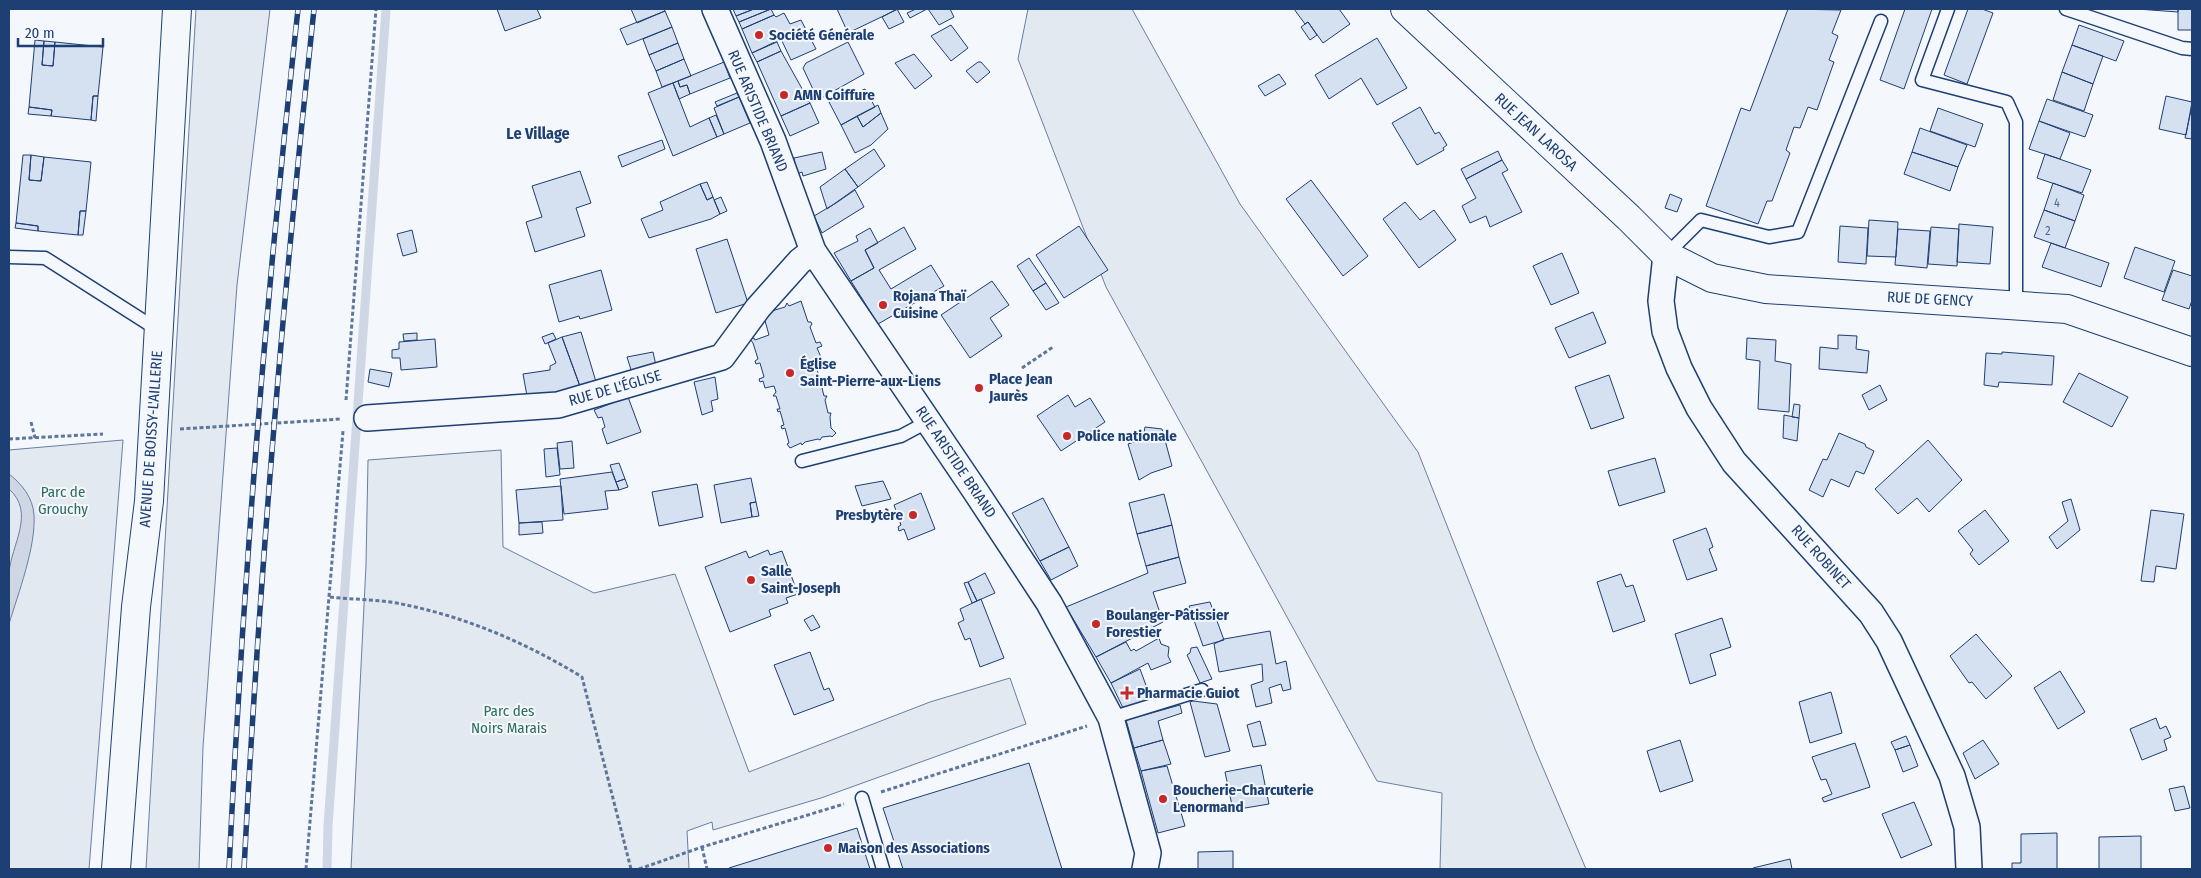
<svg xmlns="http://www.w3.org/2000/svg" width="2201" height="878" viewBox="0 0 2201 878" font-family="'Fira Sans Condensed',sans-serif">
<rect width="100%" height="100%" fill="#f4f7fb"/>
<path fill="#e3e9f0" stroke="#687fa3" d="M196,9H270L237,285L203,747L199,869H146Z
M1028,9H1132L1240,204L1418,452L1535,749L1586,869H1440L1442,793L1377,781L1106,287L1018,59Z
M123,440L89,869H9V450Z
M501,450L503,547L594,593L675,574L749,772L930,702L1010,678L1026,724L821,798L713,830L712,822L687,831L689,869H351L366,565L368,460Z"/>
<path fill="#cfd7e4" stroke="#687fa3" d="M9,474C22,484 33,498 34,515C36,547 18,594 9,624C9,608 8,590 9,573C11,545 36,513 9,489Z"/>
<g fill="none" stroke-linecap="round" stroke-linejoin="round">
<path stroke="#cfd7e4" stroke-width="9" d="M327,869L328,826L386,9"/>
</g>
<path fill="#d5e0f0" stroke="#1d3f73" d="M497,9H537L541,18L505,31Z
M631,9H664L665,11L637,23Z
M733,9H754L736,16Z
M754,9H771L739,22L736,16Z
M771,9L774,15L742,29L739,22Z
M837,9H898L848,33Z
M897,9L904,22L889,29L882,17Z
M916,9H927L910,18L907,13Z
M928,9H950L954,17L939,25Z
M1294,9H1339L1350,24L1323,43L1308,22L1305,24Z
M1788,9L1841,10L1832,33L1838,36L1829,60L1834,62L1817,110L1808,107L1800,128L1794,127L1786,150L1790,153L1772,201H1767L1758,224L1706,206L1741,108L1750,111Z
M1905,9H1932L1904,89L1880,80Z
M1968,9H1982L1993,13L1967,84L1944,75Z
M2137,9H2178V12Z
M2178,9H2192V30H2178Z
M665,11L672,27L627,45L620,29Z
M784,13L790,24L801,20L816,49L791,60L781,39L752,53L742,29L774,15L776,17Z
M1308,22L1317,35L1310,40L1301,27Z
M951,25L968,48L951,61L931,36Z
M2079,25L2124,41L2116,61L2072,45Z
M672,27L678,43L649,55L643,39Z
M1377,38L1407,88L1377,105L1361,78L1329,99L1315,75Z
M35,40L44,41L42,65L53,66L55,42L103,47L98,96H93L91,120L51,116L52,110L29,107Z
M44,41L55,42L53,66L42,65Z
M777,42L781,51L757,62L752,53Z
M848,42L864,74L818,100L803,68L806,63Z
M678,43L684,59L656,71L649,55Z
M2072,45L2103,56L2093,84L2062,72Z
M781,51L810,103L781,116L757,62Z
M914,54L932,76L915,89L895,63Z
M684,59L691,76L662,87L656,71Z
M724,62L730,78L690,94L687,85L680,87L678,81Z
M978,62H981L990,72L977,83L966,71Z
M2062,72L2093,84L2084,111L2053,100Z
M1279,74L1286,84L1265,96L1258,86Z
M678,81L680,87L687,85L690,94L679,99L673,83Z
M673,83L690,127L709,118L717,137L673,156L648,93Z
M855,88L858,92L865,89L875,107L841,125L829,102Z
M737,93L739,97L717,106L715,102Z
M93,96H98L96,121L91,120Z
M2166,96L2192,102L2186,135L2159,129Z
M739,97L750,123L724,134L714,108Z
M2047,99L2093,115L2085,137L2039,121Z
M810,103L819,123L790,136L781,116Z
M878,105L881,113L863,127L857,116Z
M2192,106V139L2185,138Z
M29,107L52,110L51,116L28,114Z
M1420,107L1435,134L1439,132L1447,145L1443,148L1444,150L1417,165L1392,123Z
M1938,108L1983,124L1975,147L1930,131Z
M881,113L888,129L871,145L855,153L841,125L857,116L863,127Z
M716,115L724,134L717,137L709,118Z
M2039,121L2070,133L2060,159L2029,149Z
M1920,128L1967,145L1958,167L1912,152Z
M662,140L665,149L622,167L618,156Z
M874,149L885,166L858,187L845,169Z
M1498,151L1502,160L1466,179L1461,169Z
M822,152L826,169L803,176L802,172L797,174L794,158Z
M1912,152L1958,167L1950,191L1904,174Z
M2045,154L2091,170L2082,193L2037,178Z
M23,155H31L29,180L41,181L44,157L91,162L86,211H80L78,235L38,231V226L16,223Z
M31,155L44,157L41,181L29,180Z
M1502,160L1508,170L1502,173L1522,212L1490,227L1486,216L1470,223L1462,206L1476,198L1466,179Z
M845,169L858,187L827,209L820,187Z
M580,171L591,203L576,208L585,236L535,252L526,222L542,217L532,186Z
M1311,180L1368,256L1343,276L1286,199Z
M707,182L713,197L707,200L700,184Z
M2053,183L2084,195L2075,221L2044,210Z
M700,184L707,200L713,197L720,214L711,219L649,238L641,219L663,210L660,202Z
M855,190L864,207L822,233L814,216L836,203Z
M1670,194L1682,199L1677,212L1665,208Z
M721,197L727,211L720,214L714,200Z
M1405,202L1420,220L1434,210L1456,240L1419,268L1383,219Z
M2044,210L2075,221L2065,248L2034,237Z
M80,211H86L83,235H78Z
M1869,220L1898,222L1896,257L1867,256Z
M16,223L38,226V231L15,228Z
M1959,224L1993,227L1990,264L1957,262Z
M1079,226L1108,270L1064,298L1036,255Z
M1840,226L1868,228L1866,264L1838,262Z
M904,227L916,249L879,270L891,289L931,265L944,286L878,324L851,281L874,268L865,250Z
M1931,227L1959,229L1957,266L1928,264Z
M870,228L878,243L865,250L874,268L851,281L834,253L858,241L856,236Z
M1898,229L1930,231L1927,268L1895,265Z
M412,230L417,252L403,256L397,234Z
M727,239L748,303L716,313L696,249Z
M2051,243L2109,263L2101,287L2042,267Z
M2135,247L2175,261L2164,292L2124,278Z
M1562,253L1579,293L1551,305L1533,266Z
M1029,258L1046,283L1033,291L1017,266Z
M601,270L612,310L580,319L579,316L559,322L549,285Z
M2173,270L2192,276V300L2189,309L2162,300Z
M992,281L1009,305L990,318L1002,336L970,358L941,315Z
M1046,283L1059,303L1046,310L1033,291Z
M801,301L808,322H811L812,324L810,327L816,343L820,342L822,346L817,348L823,362L826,361L827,363L817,369L820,381H822L823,383L821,384L824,396H827L825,400L828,413H831L830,417L831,428L836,433L832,437L831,436L822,437L820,440L818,439L805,442L802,445L801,443L790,448L787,444L789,443L785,428L782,429L781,426L784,425L780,411L778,412L777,409H780L776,396H773L776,392L774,386L765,388L763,381L760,382L759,379L764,377L760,363L756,364L755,361L758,359L753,343L750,339L754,338L755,340L769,335L764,317L765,313L785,307L787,303L789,306Z
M1593,312L1606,343L1569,358L1555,328Z
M581,332L597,385L581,389L562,337Z
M417,333V340L404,341L403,334Z
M553,333L556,339L545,344L542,337Z
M1838,335L1857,336L1856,349L1869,351L1867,373L1819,369L1820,347L1838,349Z
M562,337L581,389L527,396L523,374L550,370V366L556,363L548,343Z
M1747,338L1776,340L1775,361L1791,364L1789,412L1758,409L1760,361L1746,359Z
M435,339L437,367L401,370L400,358H392V350L399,349V342Z
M653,352L657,370L633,376L627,357Z
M2002,352L2054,356L2052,385L1999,382L1998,387L1984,385L1986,353L2002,354Z
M370,369L392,373L389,387L368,382Z
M2079,373L2128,397L2112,427L2063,402Z
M1609,375L1624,418L1591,429L1575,387Z
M715,377L718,399L711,401L713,411L702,415L694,382Z
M1880,385L1887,400L1869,410L1862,395Z
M1068,395L1075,407L1090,398L1105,422L1061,451L1037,416Z
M628,397L641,432L607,444L602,429L605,427L602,417L598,418L594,410Z
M1794,404L1800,405L1799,418L1792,417Z
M1784,415L1799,418L1797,441L1783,438Z
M1145,427L1162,429L1172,466L1151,473L1139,480L1128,444L1143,439Z
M1839,433L1865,444L1866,447L1874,451L1864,474L1856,471L1849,487L1831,479L1823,497L1809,490L1823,459L1827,460Z
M1928,440L1962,480L1929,512L1917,498L1898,514L1875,489Z
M572,441L574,468L560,469L557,443Z
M557,448L560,475L546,477L544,449Z
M1655,458L1665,492L1619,506L1608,471Z
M619,463L625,479L616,482L610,465Z
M612,472L619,490L605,491L608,509L564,514L560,479Z
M751,478L756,502L750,503L752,517L721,523L714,485Z
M625,479L628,487L619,490L616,482Z
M883,481L891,499L862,506L855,486Z
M697,484L703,517L659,526L652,492Z
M561,486L563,520L519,523L516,490Z
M921,493L935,529L908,540L904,529L899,531L898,527L901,525L894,505Z
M1164,494L1172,525L1137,534L1129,503Z
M1043,498L1069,547L1040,561L1012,513Z
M2071,499L2080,530L2057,549L2049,537L2068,521L2062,502Z
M756,502L759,516L752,517L750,503Z
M1985,510L2009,541L1979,565L1970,554L1973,550L1958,531Z
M2151,510L2184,514L2176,569L2156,566L2154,582L2141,581Z
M542,522L543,533L519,535V523Z
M1172,525L1179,557L1146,566L1137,534Z
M1706,528L1713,547L1709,549L1717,570L1687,580L1673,540Z
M1069,547L1078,566L1051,580L1040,561Z
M768,550L770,555L782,551L798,594L786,598L788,603L769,610L771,616L730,632L705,567L746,551L749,558Z
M1179,557L1186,583L1153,592L1163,622L1096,657L1066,607L1148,573L1146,566Z
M985,573L995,593L977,601L968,582Z
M1621,574L1626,587L1633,585L1645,621L1613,632L1597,582Z
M968,582L977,601L972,603L964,583Z
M981,599L1004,658L980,667L970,638L965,640L958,623L964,620L960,609Z
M1210,602L1224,640L1203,646L1189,606Z
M813,615L820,627L811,631L804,620Z
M1722,618L1731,647L1710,654L1716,675L1690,684L1675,634Z
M1270,631L1276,664L1286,661L1291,689L1283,691L1281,684L1269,688L1272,703L1256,707L1251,685L1263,681L1262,664L1219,672L1214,644L1224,639Z
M1976,634L2012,676L1986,699L1972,682L1969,683L1950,656Z
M1159,638L1161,644L1169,647L1168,656L1171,662L1151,670L1148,663L1111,683L1096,657L1126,642L1131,651L1134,649L1136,651Z
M1197,647L1212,679L1200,683L1187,655L1190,653L1191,648Z
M810,652L824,690L829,688L834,700L794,715L774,665Z
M1140,669L1151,699L1123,708L1111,683Z
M2060,671L2085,712L2058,729L2034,688Z
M1831,692L1842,733L1810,743L1799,702Z
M1193,701L1217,704L1230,751L1205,757L1190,702Z
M1180,705L1182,713L1158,721L1163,740L1134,748L1126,720Z
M2156,718L2160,729L2166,726L2171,737L2164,740L2167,750L2142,760L2130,729Z
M1260,721L1266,745L1253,747L1247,725Z
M1906,736L1910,745L1895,750L1891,742Z
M1163,740L1171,764L1141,771L1134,748Z
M1680,740L1693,781L1660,792L1647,751Z
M1983,740L1999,764L1975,779L1963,753Z
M1855,743L1870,787L1824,802L1822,798L1832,794L1826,779L1821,780L1812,757Z
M1910,745L1918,766L1903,772L1895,750Z
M1029,763L1062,869H903L883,808Z
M1261,765L1269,804L1233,810L1225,772Z
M1167,766L1185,826L1158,833L1141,771Z
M2184,786L2190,808L2175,811L2169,789Z
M1914,802L1932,845L1901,858L1882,814Z
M857,828L870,869H729V868Z
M2057,833V869H2012V863H2021V834Z
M2141,836V869H2099V837Z
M1233,851V869H1198V852Z
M1790,859L1792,869H1753V868Z"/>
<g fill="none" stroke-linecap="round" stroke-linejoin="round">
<g stroke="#1d3f73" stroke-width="15">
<path id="lane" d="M1948,9L1922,80L2007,102L2016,122V304
M2066,9L2182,48L2192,49
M1666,255L1701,220L1769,237L1798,232L1881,21
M9,257L45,258L158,330
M802,461L901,436L929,421
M1111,718L1202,690
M862,798L883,869"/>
</g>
<g stroke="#1d3f73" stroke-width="28">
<path id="street" d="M715,9L773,141L813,251L976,492L1049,603L1103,703L1111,718L1148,853L1145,869
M1666,255L1661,301L1665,331L1679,368L1699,408L1734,462L1871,613L1889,641L1952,776L1967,827L1969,869
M367,418L558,405L722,357L758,308L800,261L813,251"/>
</g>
<g stroke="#1d3f73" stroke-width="30">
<path id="secondary" d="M1405,9L1629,218L1666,255L1712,278L1766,289L2067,309L2192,352
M116,869L136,607L149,501L177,9"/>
</g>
<path stroke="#5e769c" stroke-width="3" stroke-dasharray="4 2.5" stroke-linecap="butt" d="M1022,368L1053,347
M346,400L376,9
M31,422L35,438
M180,429L341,419
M9,439L103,434
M330,597C355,600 382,599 406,605C469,618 528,644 582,677L631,869
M881,792L1087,726
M702,847L707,869
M306,869L343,431
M639,869L702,847L844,804"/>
<use href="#lane" stroke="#f4f7fb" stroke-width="12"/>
<use href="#street" stroke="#f4f7fb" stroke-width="25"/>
<use href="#secondary" stroke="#f4f7fb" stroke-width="28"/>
<g stroke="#1d3f73" stroke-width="5.5">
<path id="rail" d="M229,869C243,582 266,295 298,9
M244,869C259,582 283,295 314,9"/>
</g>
<use href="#rail" stroke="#f4f7fb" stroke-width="4" stroke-dasharray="11" stroke-linecap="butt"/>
</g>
<g fill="#c62828" stroke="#f4f7fb" stroke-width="2">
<circle cx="759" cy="35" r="5"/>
<circle cx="784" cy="95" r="5"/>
<circle cx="883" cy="305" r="5"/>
<circle cx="790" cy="373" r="5"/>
<circle cx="979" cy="388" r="5"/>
<circle cx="1067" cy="436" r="5"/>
<circle cx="913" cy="515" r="5"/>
<circle cx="751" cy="580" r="5"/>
<circle cx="1096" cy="624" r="5"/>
<path d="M1124.5 685.5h5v5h5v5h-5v5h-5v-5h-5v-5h5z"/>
<circle cx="1163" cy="799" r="5"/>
<circle cx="828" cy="848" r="5"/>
</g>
<g text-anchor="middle" stroke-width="4" stroke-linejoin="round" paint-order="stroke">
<g font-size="12" fill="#4b6792">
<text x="2057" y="207">4</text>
<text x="2048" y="235">2</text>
</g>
<g font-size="15" font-weight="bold" fill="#1d3f73" stroke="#f4f7fb" text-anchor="start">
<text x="769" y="40">Société Générale</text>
<text x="794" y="100">AMN Coiffure</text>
<text x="893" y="301">Rojana Thaï<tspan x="893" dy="17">Cuisine</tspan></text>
<text x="800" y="369">Église<tspan x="800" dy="17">Saint-Pierre-aux-Liens</tspan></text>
<text x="989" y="384">Place Jean<tspan x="989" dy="17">Jaurès</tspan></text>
<text x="1077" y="441">Police nationale</text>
<text x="903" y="520" text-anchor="end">Presbytère</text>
<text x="761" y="576">Salle<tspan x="761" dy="17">Saint-Joseph</tspan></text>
<text x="1106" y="620">Boulanger-Pâtissier<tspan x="1106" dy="17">Forestier</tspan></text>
<text x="1137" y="698">Pharmacie Guiot</text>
<text x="1173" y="795">Boucherie-Charcuterie<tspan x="1173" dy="17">Lenormand</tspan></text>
<text x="838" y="853">Maison des Associations</text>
</g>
<g font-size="15" fill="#1d3f73" stroke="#f4f7fb">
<text transform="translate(758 111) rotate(67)" y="5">RUE ARISTIDE BRIAND</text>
<text transform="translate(1536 132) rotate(43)" y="5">RUE JEAN LAROSA</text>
<text transform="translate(1930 299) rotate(3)" y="5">RUE DE GENCY</text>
<text transform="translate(615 388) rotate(-16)" y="5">RUE DE L'ÉGLISE</text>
<text transform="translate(151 439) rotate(-86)" y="5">AVENUE DE BOISSY-L'AILLERIE</text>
<text transform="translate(956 462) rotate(56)" y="5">RUE ARISTIDE BRIAND</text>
<text transform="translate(1821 557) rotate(48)" y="5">RUE ROBINET</text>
</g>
<g font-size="15" fill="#2c6c60" stroke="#f4f7fb">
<text x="63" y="497">Parc de<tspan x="63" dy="17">Grouchy</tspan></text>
<text x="509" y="716">Parc des<tspan x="509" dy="17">Noirs Marais</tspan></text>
</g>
<g font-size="16" font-weight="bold" fill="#1d3f73" stroke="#f4f7fb">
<text x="538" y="139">Le Village</text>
</g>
</g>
<rect width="2201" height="878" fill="none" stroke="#1d3f73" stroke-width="20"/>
<path d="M18 38v8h85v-8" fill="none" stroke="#1d3f73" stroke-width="2.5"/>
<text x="25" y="38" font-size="15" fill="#1d3f73" stroke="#f4f7fb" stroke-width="4" paint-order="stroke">20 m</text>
</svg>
